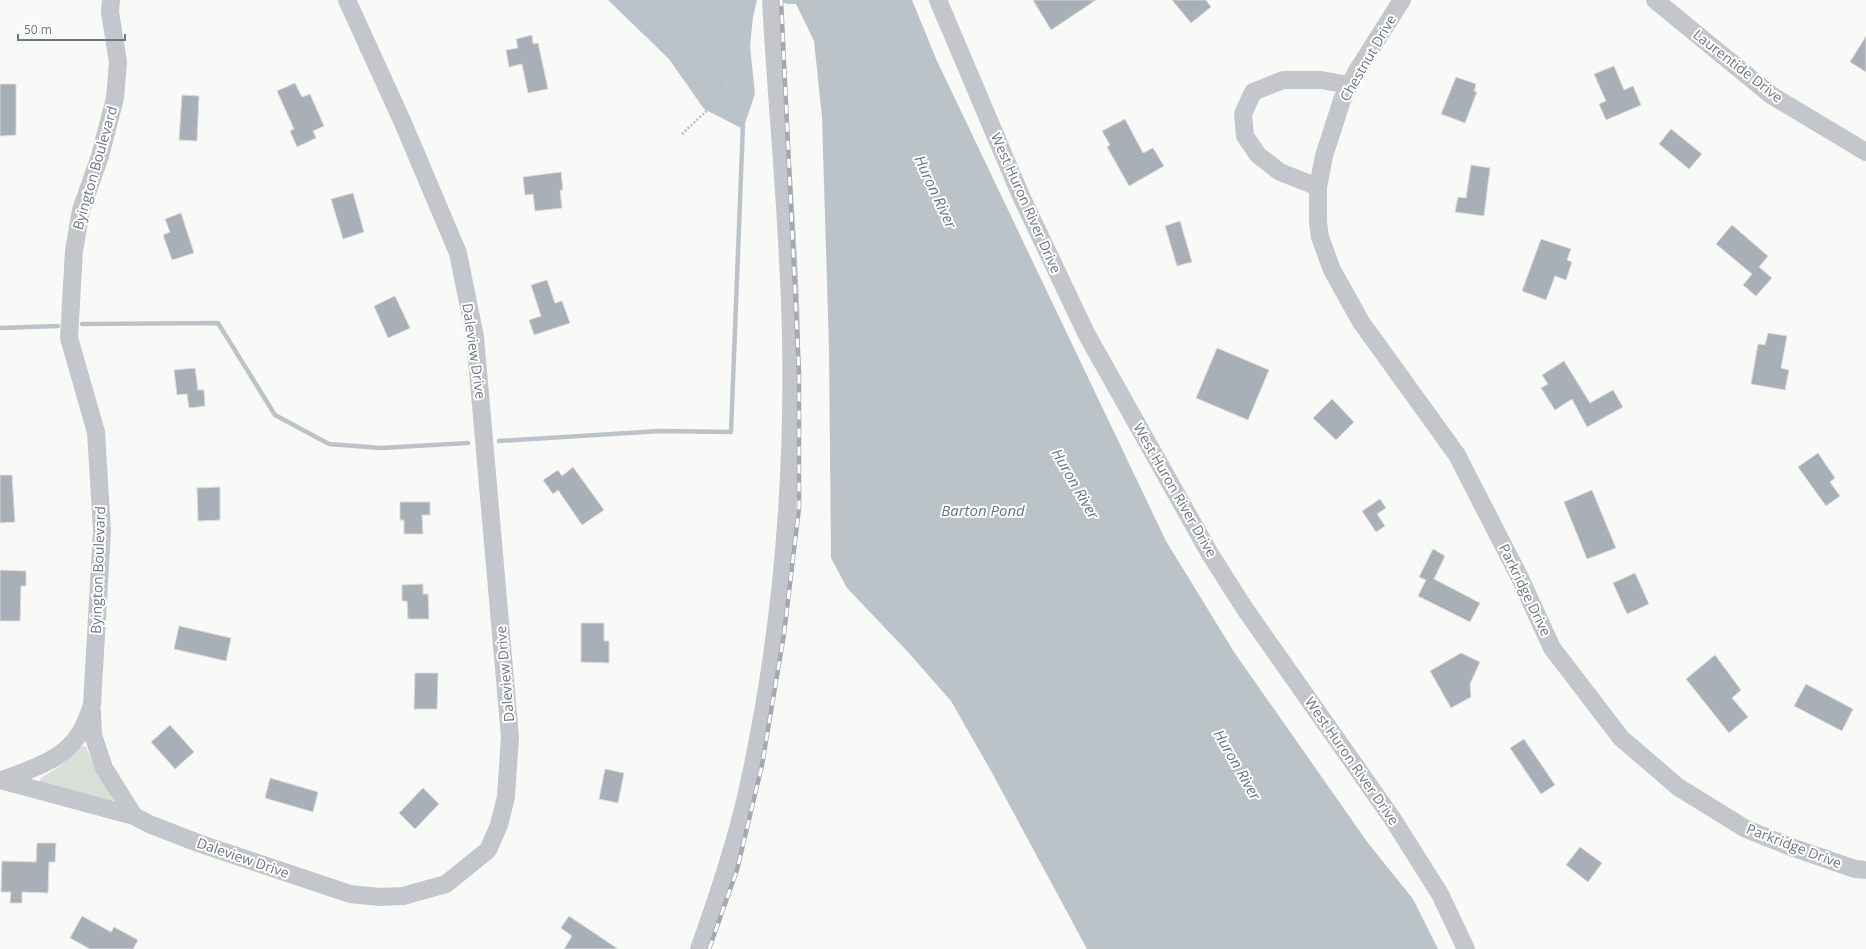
<svg xmlns="http://www.w3.org/2000/svg" width="1866" height="949" viewBox="0 0 1866 949" font-family="'Open Sans',sans-serif">
<rect width="100%" height="100%" fill="#f9f9f8"/>
<path fill="#d9ded7" d="M82,746L86,747L96,771L113,800V805L42,783L40,781L41,778L60,766Z"/>
<path fill="#bbc3c9" d="M608,0H757L753,17L750,46L755,94L743,129L704,109L669,59Z
M776,0H912L937,61L1166,541L1234,652L1368,843L1413,899L1438,949H1087L991,771L951,701L907,651L847,588L831,558L829,349L822,117L814,41L796,4H787Z"/>
<g fill="none" stroke-linecap="round" stroke-linejoin="round">
<path stroke="#bbc3c9" stroke-width="4.5" d="M82,324L218,323L275,415L329,444L381,448L468,443
M0,328L58,326
M499,441L660,431L731,432L743,124"/>
</g>
<path fill="#a9afb6" stroke="#dbdbda" d="M1033,0H1096L1051,30Z
M1172,0H1206L1211,7L1191,23Z
M532,35L533,44L538,43L548,89L528,93L522,64L509,67L506,50L518,48L516,39Z
M1866,36V72L1850,62Z
M1614,66L1624,90L1633,86L1641,105L1606,120L1599,104L1606,101L1594,74Z
M1456,77L1476,84L1474,91L1477,92L1465,123L1441,114Z
M295,83L302,97L310,94L324,126L313,131L316,138L297,147L290,131L294,129L277,91Z
M0,84H16V135L0,136Z
M182,95L199,96L197,141L179,140Z
M1125,119L1143,153L1153,148L1164,166L1129,186L1107,147L1110,145L1102,131Z
M1671,129L1702,154L1689,169L1659,144Z
M1471,165L1490,168L1484,216L1455,212L1458,197L1466,198Z
M561,172L563,190H560L562,208L535,211L533,194L525,195L523,177Z
M353,193L364,232L343,239L331,199Z
M181,213L194,253L172,260L163,235L170,232L165,219Z
M1180,221L1192,262L1177,266L1165,226Z
M1732,225L1768,256L1759,267L1772,278L1756,296L1743,285L1752,274L1716,244Z
M1541,239L1571,249L1567,260L1572,262L1566,280L1555,276L1546,300L1522,291Z
M547,280L555,303L562,301L570,323L534,335L529,320L541,316L531,285Z
M395,296L410,328L388,338L374,306Z
M1768,333L1787,336L1781,368L1789,370L1785,390L1751,384L1758,344L1765,345Z
M1217,348L1269,370L1248,420L1196,398Z
M1564,361L1590,403L1613,390L1623,407L1587,427L1572,399L1555,410L1541,388L1548,384L1542,375Z
M195,368L198,390H204L205,406L189,408L187,394L177,395L174,370Z
M1332,399L1354,422L1336,440L1313,418Z
M1818,453L1835,478L1830,482L1840,496L1826,506L1798,467Z
M573,467L604,510L582,525L558,490L553,494L543,480L558,470L562,476Z
M0,475H12L15,522L0,523Z
M220,487V520L198,521L197,488Z
M1592,490L1616,548L1587,559L1564,502Z
M1380,499L1386,508L1377,514L1385,526L1376,532L1362,511Z
M400,502H430V515H422L423,534H404V520H400Z
M1433,549L1445,556L1434,579L1480,603L1470,622L1418,596L1426,580L1419,577Z
M0,570L26,571V586H21L20,621H0Z
M1635,573L1649,604L1627,614L1613,583Z
M423,584V594H428L429,619H408L407,601H402V585Z
M581,623H604V641H609V663L581,662Z
M179,626L231,638L226,661L174,649Z
M1461,653L1480,662L1470,684L1471,697L1451,708L1430,671Z
M1715,655L1741,690L1732,698L1748,717L1729,733L1686,679Z
M415,673H438L437,709H414Z
M1806,684L1853,709L1842,731L1794,706Z
M170,725L194,752L175,769L151,742Z
M1524,739L1555,785L1541,794L1510,748Z
M605,769L624,773L618,803L599,799Z
M270,778L318,792L313,812L265,798Z
M423,788L439,804L415,829L399,813Z
M37,843H56L55,862H49L48,893L22,892V903H10L11,892H1L2,861L36,862Z
M1580,847L1602,863L1588,882L1566,865Z
M82,916L111,932L114,927L138,940L133,949H90L70,938Z
M569,916L618,949H564L572,936L561,928Z"/>
<g fill="none" stroke-linecap="round" stroke-linejoin="round">
<path stroke="#bbbdc0" stroke-width="2.5" stroke-dasharray="2 2" stroke-linecap="butt" d="M682,134L720,98L724,56"/>
<path stroke="#c3c6ca" stroke-width="18" d="M938,0L1021,196L1087,335L1210,554L1245,609L1392,818L1440,894L1466,949
M1402,0L1357,71L1342,100L1324,156L1318,187V222L1320,237L1332,270L1361,322L1457,455L1520,578L1552,648L1621,738L1678,787L1746,829L1791,847L1855,869L1866,870
M1655,0L1771,95L1866,152
M1318,187L1280,172L1258,155L1245,136L1243,114L1253,92L1283,80H1321L1349,85
M92,712L93,735L104,768L134,816
M0,780L134,816L149,824L198,843L350,894L380,897L403,896L446,884L488,850L499,825L506,797L510,737L475,337L458,253L403,123L347,0
M2,780C31,769 65,760 81,731C86,723 89,713 92,705L102,530L96,432L69,338L74,251L81,210L100,156L115,98L118,62L110,12L111,0
M699,949C717,899 734,848 746,797C780,646 794,491 791,337C789,224 777,112 771,0"/>
<g stroke="#a5a9af" stroke-width="4.5">
<path id="rail" d="M709,949L737,870L762,765L784,634L799,508V373L781,0"/>
</g>
<use href="#rail" stroke="#fff" stroke-width="3" stroke-dasharray="9" stroke-linecap="butt"/>
</g>
<g text-anchor="middle" stroke-width="4" stroke-linejoin="round" paint-order="stroke">
<g font-size="14" fill="#6c7785" stroke="#fff">
<text transform="translate(1368 58) rotate(-60)" y="5">Chestnut Drive</text>
<text transform="translate(1738 66) rotate(38)" y="5">Laurentide Drive</text>
<text transform="translate(95 168) rotate(-74)" y="5">Byington Boulevard</text>
<text transform="translate(1026 203) rotate(66)" y="5">West Huron River Drive</text>
<text transform="translate(474 351) rotate(82)" y="5">Daleview Drive</text>
<text transform="translate(1175 490) rotate(60)" y="5">West Huron River Drive</text>
<text transform="translate(98 570) rotate(-88)" y="5">Byington Boulevard</text>
<text transform="translate(1525 590) rotate(64)" y="5">Parkridge Drive</text>
<text transform="translate(505 674) rotate(-95)" y="5">Daleview Drive</text>
<text transform="translate(1352 761) rotate(55)" y="5">West Huron River Drive</text>
<text transform="translate(1794 846) rotate(21)" y="5">Parkridge Drive</text>
<text transform="translate(243 858) rotate(19)" y="5">Daleview Drive</text>
</g>
<g font-size="15" font-style="italic" fill="#677780" stroke="#fff">
<text transform="translate(935 192) rotate(65)" y="5">Huron River</text>
<text transform="translate(1075 484) rotate(60)" y="5">Huron River</text>
<text x="983" y="516">Barton Pond</text>
<text transform="translate(1237 765) rotate(60)" y="5">Huron River</text>
</g>
</g>
<path d="M18 34v6h107v-6" fill="none" stroke="#6c7785" stroke-width="2"/>
<text x="24" y="34" font-size="12" fill="#6c7785" stroke="#ffffff" stroke-width="3" paint-order="stroke">50 m</text>
</svg>
